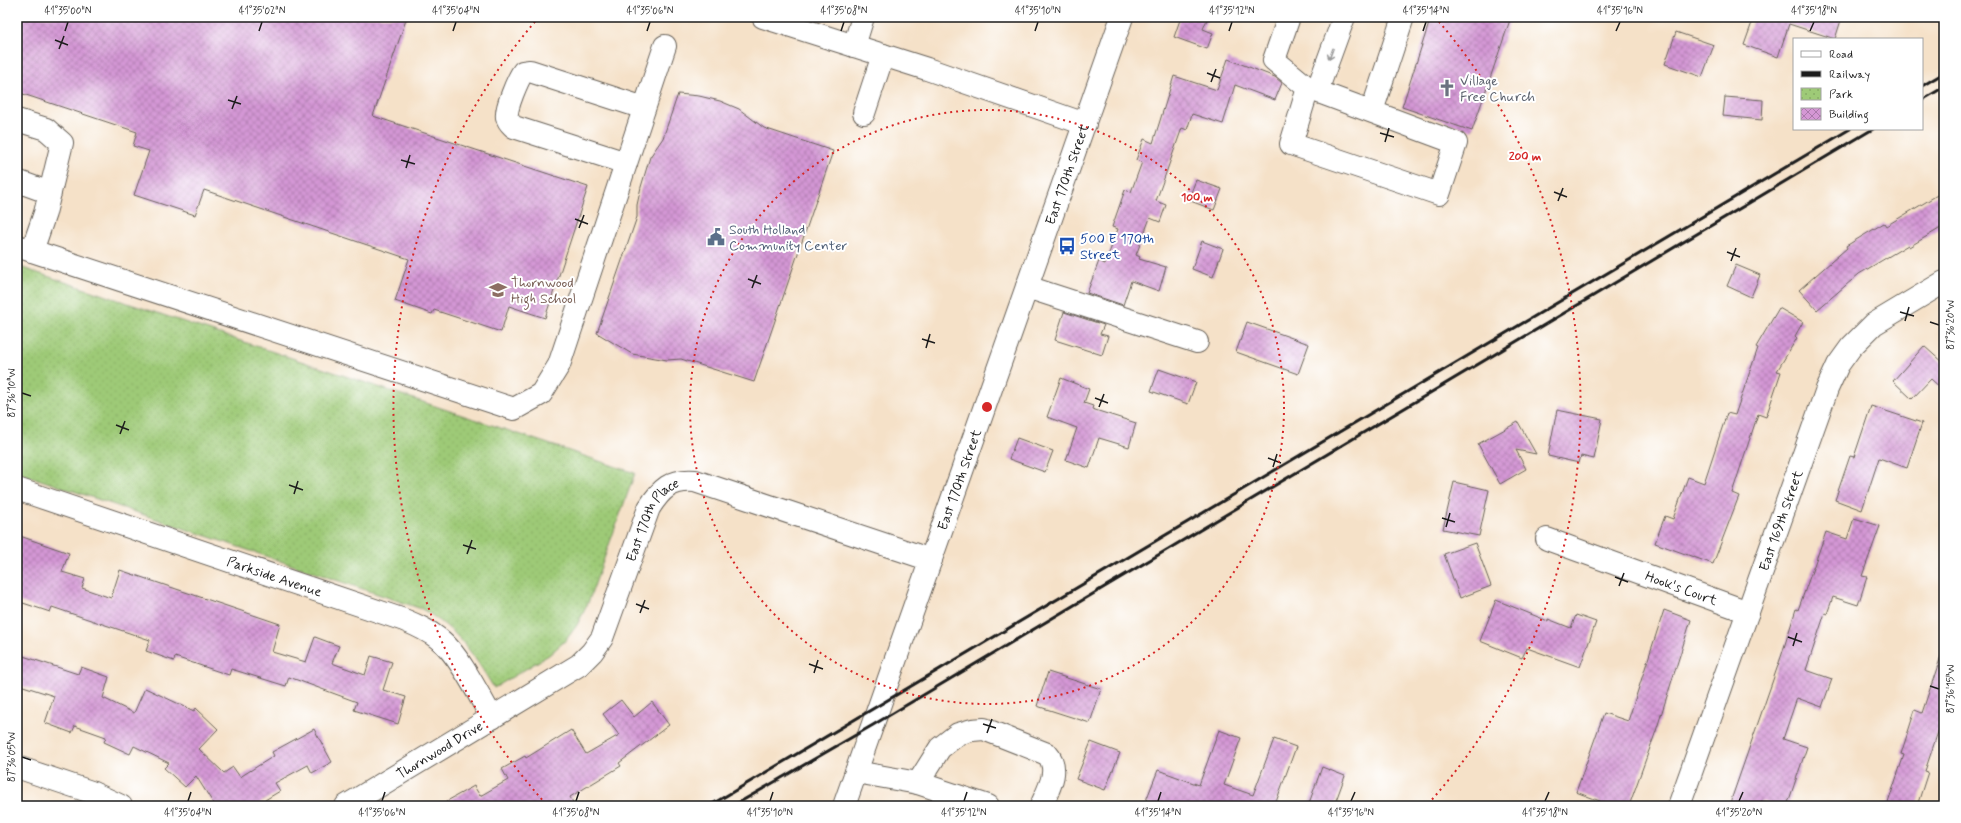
<svg xmlns="http://www.w3.org/2000/svg" width="1961" height="823" viewBox="0 0 1961 823" font-family="Mynerve,sans-serif">
<defs>
<pattern id="park-dots" width="8" height="8" patternUnits="userSpaceOnUse"><rect width="8" height="8" fill="#9eca77"/><path d="M2 2h.1M6 6h.1" fill="none" stroke="#88ad66" stroke-width="1.8" stroke-linecap="round"/></pattern>
<pattern id="building-cross-hatch" width="8" height="8" patternUnits="userSpaceOnUse"><rect width="8" height="8" fill="#d497d5"/><path d="M0 0l8 8M0 8l8-8" fill="none" stroke="#ab7aac"/></pattern>
</defs>
<rect width="100%" height="100%" fill="#fff"/>
<filter id="ink" filterUnits="userSpaceOnUse"><feTurbulence type="fractalNoise" baseFrequency=".025" numOctaves="2"/><feDisplacementMap in="SourceGraphic" scale="8" xChannelSelector="R" yChannelSelector="G"/><feConvolveMatrix kernelMatrix="1 2 1 2 8 2 1 2 1" color-interpolation-filters="sRGB"/></filter>
<filter id="wash" filterUnits="userSpaceOnUse"><feTurbulence type="fractalNoise" baseFrequency=".012" numOctaves="4" result="noise"/><feDisplacementMap in="SourceGraphic" scale="16" xChannelSelector="R" yChannelSelector="G"/><feGaussianBlur stdDeviation="0.9" result="paint"/><feColorMatrix in="noise" values="0 0 0 0 0 0 0 0 0 0 0 0 0 0 0 0 0 1.4 0 .05"/><feComposite in="paint" operator="in"/></filter>
<g filter="url(#wash)">
<rect width="100%" height="100%" fill="#f5e1c8"/>
<path fill="url(#park-dots)" stroke="#5d734a" d="M17,266L635,473L588,603L577,625L566,640L549,655L494,688C472,652 459,631 422,609L17,472Z"/>
<g id="blocks">
<path fill="url(#building-cross-hatch)" d="M17,17H407L373,116L588,187L545,318L509,306L501,332L434,310L432,314L395,301L409,259L204,190L195,215L134,195L149,151L133,146L137,132L17,92Z
M1181,17H1208L1203,29L1213,33L1207,49L1174,37Z
M1431,17H1511L1472,131L1402,107Z
M1754,17H1842L1835,39L1789,24L1778,57L1744,45Z
M1676,32L1714,45L1702,77L1665,64Z
M1228,59L1275,77L1282,83L1275,100L1235,85L1223,124L1192,114L1187,130L1182,128L1156,201L1166,205L1160,222L1150,218L1136,255L1140,257L1139,259L1166,267L1159,291L1131,281L1123,305L1087,293L1099,261L1105,264L1118,229L1112,227L1125,190L1131,192L1142,162L1136,160L1144,139L1153,143L1174,76L1217,90Z
M678,94L699,96L720,101L739,109L764,128L833,151L754,382L681,359L667,360L632,354L597,333L637,217V205L641,187L650,157L663,138Z
M1725,97L1763,100L1762,120L1723,116Z
M1196,180L1222,189L1214,210L1188,200Z
M1944,191V226L1909,247L1908,245L1859,274L1817,310L1799,290L1847,248L1846,246L1884,223L1886,226Z
M1202,241L1223,249L1213,277L1192,269Z
M1736,265L1760,275L1751,297L1727,286Z
M1779,308L1803,322L1795,336L1797,338L1777,371L1781,372L1766,417L1758,414L1732,493L1739,496L1713,564L1655,543L1665,516L1673,519L1688,477L1704,483L1727,413L1735,415L1758,348L1756,347Z
M1064,312L1104,325L1100,334L1108,336L1102,355L1055,340Z
M1247,322L1309,344L1298,374L1236,352Z
M1924,346L1944,364V391L1931,379L1912,399L1893,381Z
M1159,369L1196,382L1188,404L1151,391Z
M1061,378L1089,389L1084,403L1093,406L1092,409L1136,423L1129,447L1099,438L1089,468L1066,460L1077,428L1047,417Z
M1871,406L1922,423L1907,468L1879,458L1862,510L1835,500L1850,456L1854,457Z
M1557,410L1602,419L1594,459L1581,456L1579,463L1548,456Z
M1518,422L1536,454L1516,450L1526,469L1500,484L1478,444Z
M1017,438L1053,451L1045,472L1009,459Z
M1454,482L1489,490L1479,536L1443,529Z
M1854,518L1880,526L1862,576L1867,577L1858,605L1833,597L1827,614L1825,613L1806,670L1832,679L1822,707L1797,698L1783,739L1807,747L1787,806H1775L1761,801L1760,806H1729L1782,654L1796,609L1798,610L1826,532L1847,539Z
M17,535L69,553L62,572L85,579L82,588L111,598L120,570L280,624L272,652L306,662L315,637L339,646L332,663L365,675L371,656L392,662L383,690L406,697L398,724L354,710L357,702L289,677L286,686L231,669L229,675L175,657L174,661L146,651L150,640L52,607L50,612L17,601Z
M1475,543L1491,586L1460,598L1444,554Z
M1496,600L1548,621V619L1571,628L1576,615L1596,622L1580,667L1527,648L1522,658L1480,641Z
M1664,610L1691,620L1656,731L1629,806H1598L1600,801L1576,792L1604,713L1628,721Z
M17,654L78,674L81,667L109,677L103,698L134,713L145,688L194,711L196,708L218,729L199,749L224,773L233,767L240,777L274,756L272,752L314,729L332,762L312,773L308,765L275,783L280,791L255,806H215L196,776L185,787L164,768L169,763L134,746L130,754L104,742L106,737L75,726L72,733L45,723L54,696L17,684Z
M1941,656L1944,657V714L1925,771L1928,772L1917,806H1887L1904,755L1901,754L1915,710L1922,713Z
M1048,672L1101,689L1090,723L1037,706Z
M621,700L634,717L652,702L669,725L619,763L621,766L570,797L575,806H438L474,786L480,796L508,780L502,769L525,756L526,758L571,730L586,754L619,735L603,714Z
M1219,730L1241,738L1224,785L1253,795L1274,739L1296,747L1276,802L1278,803L1277,806H1154L1145,803L1158,770L1199,785Z
M1091,742L1120,753L1105,790L1076,779Z
M1322,767L1345,776L1334,806H1308Z"/>
</g>
</g>
<g filter="url(#ink)">
<use href="#blocks" fill-opacity="0" stroke="#686158" stroke-width="1"/>
<g fill="none" stroke-linecap="round" stroke-linejoin="round">
<g stroke="#686158" stroke-width="24">
<g id="minor">
<path d="M763,17L927,69L1085,124"/>
<path d="M1289,17L1274,60L1308,88L1456,143L1439,194L1291,144L1308,88"/>
<path d="M854,46L863,17"/>
<path d="M1317,91L1344,17"/>
<path d="M1372,111L1403,17"/>
<path d="M864,113L883,55"/>
<path d="M17,120L46,129L62,143L45,213L32,251"/>
<path d="M626,163L514,127C511,124 508,122 507,117C505,109 518,79 523,72L530,71L644,108"/>
<path d="M17,181L50,193"/>
<path d="M17,246L514,409L541,394L559,365L665,46"/>
<path d="M1027,287L1197,342"/>
<path id="s1" d="M17,489L404,620C416,625 428,630 439,639C458,653 480,697 492,718"/>
<path id="s2" d="M1547,539L1748,612"/>
<path d="M17,767L91,792L121,806"/>
<path d="M856,772L918,783L988,806"/>
<path d="M918,783L940,748L958,734L972,730L984,729L1047,754C1061,769 1048,790 1041,806"/>
<path id="s3" d="M346,806L579,665L592,652L602,638L649,508C661,489 671,479 695,481L931,560"/>
<path id="s4" d="M844,806L1122,17"/>
<path id="s5" d="M1679,806L1827,389L1838,365L1851,347L1874,324L1944,282"/>
</g>
</g>
<use href="#minor" stroke="#fff" stroke-width="22"/>
<path stroke="#1c1c1c" stroke-width="3" d="M1922,86L1944,73
M1922,100L1944,87
M709,806L1850,129
M733,806L873,725L1873,129"/>
</g>
<defs><path id="oneway-shaft" d="M-6 0H5M1.5-3L5.5 0L1.5 3" fill="none" stroke-width="1.6" stroke-linecap="round" stroke-linejoin="round"/></defs>
<use stroke="#999" href="#oneway-shaft" transform="translate(1331 54) rotate(110)"/>
</g>
<path fill="none" stroke="#1c1c1c" stroke-width="1.5" d="M65,31L68,22M259,31L262,22M453,31L456,22M647,31L650,22M841,31L844,22M1035,31L1038,22M1229,31L1232,22M1423,31L1426,22M1616,31L1620,22M1810,31L1814,22M55,40L68,45M59,49L64,36M1207,73L1220,78M1211,82L1216,69M228,100L241,104M232,109L237,96M1380,133L1394,137M1385,142L1389,128M401,160L415,164M406,168L410,155M1554,192L1567,197M1558,201L1563,188M575,219L588,224M579,228L584,215M1727,252L1740,257M1731,261L1736,248M748,279L761,284M752,288L757,275M1900,312L1914,316M1905,321L1909,307M1930,322L1939,325M922,339L935,343M926,348L930,334M22,393L31,396M1095,398L1108,403M1099,407L1104,394M116,425L129,430M120,434L125,421M1268,458L1281,463M1273,467L1277,454M289,485L303,490M294,494L298,481M1442,518L1455,522M1446,527L1450,513M463,545L476,549M467,554L472,540M1615,577L1628,582M1619,586L1624,573M636,604L649,609M640,613L645,600M1788,637L1802,642M1793,646L1797,633M809,664L823,669M814,673L818,660M1930,686L1939,689M983,724L996,728M987,733L992,719M22,757L31,760M188,801L191,792M382,801L385,792M576,801L579,792M770,801L773,792M964,801L967,792M1158,801L1161,792M1351,801L1355,792M1545,801L1549,792M1739,801L1743,792"/>
<g fill="none" stroke="#d62828" stroke-width="2" stroke-dasharray="2 4">
<circle cx="987" cy="407" r="297"/>
<path d="M546 804A594 594 0 0 1 539 17M1435 17A594 594 0 0 1 1428 804"/>
</g>
<defs>
<g id="church-bare" transform="scale(1.38)"><path d="M-1.2-6h2.4v3.5h3.3v2.4h-3.3V6h-2.4V-.1h-3.3v-2.4h3.3Z" fill="#6b7280" stroke="#fff" stroke-width="2.5" paint-order="stroke"/></g>
<g id="civic-bare" transform="scale(1.38)"><path d="M-.6-6.5H3V-4.5H.6V-3L4-1V1h2V6H-6V1h2V-1L-.6-3ZM-1.2 2.5V6h2.4V2.5Z" fill="#5c6f8a" stroke="#fff" stroke-width="2.5" paint-order="stroke"/></g>
<g id="bus-bare" transform="scale(1.38)"><path d="M-5-6H5V4H4V6H2V4H-2V6H-4V4H-5ZM-3.5-4V0h7V-4ZM-3.5 1.2v1.5H-2V1.2ZM2 1.2v1.5H3.5V1.2Z" fill="#1a4fb4" stroke="#fff" stroke-width="2.5" paint-order="stroke"/></g>
<g id="school-bare" transform="scale(1.38)"><path d="M0-5L7-2L0 1L-7-2ZM-4 1L0 2.5L4 1V4Q0 6-4 4Z" fill="#8d6e63" stroke="#fff" stroke-width="2.5" paint-order="stroke"/></g>
</defs>
<g fill-rule="evenodd">
<use href="#church-bare" x="1447" y="88"/>
<use href="#civic-bare" x="716" y="237"/>
<use href="#bus-bare" x="1067" y="246"/>
<use href="#school-bare" x="498" y="290"/>
</g>
<g text-anchor="middle" stroke-width="4" stroke-linejoin="round" paint-order="stroke">
<g font-size="14" fill="#5b616d" stroke="#fff" text-anchor="start">
<text x="1460" y="85">Village<tspan x="1460" dy="16">Free Church</tspan></text>
</g>
<g font-size="14" fill="#1c1c1c" stroke="#fff">
<text dy="5" stroke="none"><textPath href="#s4" startOffset="670">East 170th Street</textPath></text>
<text dy="5" stroke="none"><textPath href="#s4" startOffset="346">East 170th Street</textPath></text>
<text dy="5" stroke="none"><textPath href="#s5" startOffset="303">East 169th Street</textPath></text>
<text dy="5" stroke="none"><textPath href="#s3" startOffset="438">East 170th Place</textPath></text>
<text dy="5" stroke="none"><textPath href="#s1" startOffset="272">Parkside Avenue</textPath></text>
<text dy="5" stroke="none"><textPath href="#s2" startOffset="143">Hook's Court</textPath></text>
<text dy="5" stroke="none"><textPath href="#s3" startOffset="109">Thornwood Drive</textPath></text>
</g>
<g font-size="14" fill="#4e5e75" stroke="#fff" text-anchor="start">
<text x="729" y="234">South Holland<tspan x="729" dy="16">Community Center</tspan></text>
</g>
<g font-size="14" fill="#164399" stroke="#fff" text-anchor="start">
<text x="1080" y="243">500 E 170th<tspan x="1080" dy="16">Street</tspan></text>
</g>
<g font-size="14" fill="#785e54" stroke="#fff" text-anchor="start">
<text x="511" y="287">Thornwood<tspan x="511" dy="16">High School</tspan></text>
</g>
</g>
<circle cx="987" cy="407" r="6" fill="#d62828" stroke="#fff" stroke-width="2"/>
<g font-size="12" text-anchor="middle" font-weight="bold" fill="#d62828" stroke="#fff" stroke-width="4" stroke-linejoin="round" paint-order="stroke">
<text x="1525" y="160">200 m</text>
<text x="1197" y="201">100 m</text>
</g>
<rect width="1961" height="823" fill="none" stroke="#fff" stroke-width="44"/>
<rect x="1793" y="38" width="130" height="92" fill="#ffffff" stroke="#a4a4a4"/>
<rect x="1801" y="51" width="20" height="6" fill="#ffffff" stroke="#a4a4a4"/>
<text x="1829" y="58" font-size="12" fill="#1c1c1c">Road</text>
<rect x="1801" y="71" width="20" height="6" fill="#1c1c1c" stroke="#a4a4a4"/>
<text x="1829" y="78" font-size="12" fill="#1c1c1c">Railway</text>
<rect x="1801" y="88" width="20" height="12" fill="url(#park-dots)" stroke="#a4a4a4"/>
<text x="1829" y="98" font-size="12" fill="#1c1c1c">Park</text>
<rect x="1801" y="108" width="20" height="12" fill="url(#building-cross-hatch)" stroke="#a4a4a4"/>
<text x="1829" y="118" font-size="12" fill="#1c1c1c">Building</text>
<rect x="22" y="22" width="1917" height="779" fill="none" stroke="#1c1c1c" stroke-width="1.5"/>
<g font-size="10" text-anchor="middle" fill="#1c1c1c">
<text x="68" y="14">41°35'00"N</text>
<text x="262" y="14">41°35'02"N</text>
<text x="456" y="14">41°35'04"N</text>
<text x="650" y="14">41°35'06"N</text>
<text x="844" y="14">41°35'08"N</text>
<text x="1038" y="14">41°35'10"N</text>
<text x="1232" y="14">41°35'12"N</text>
<text x="1426" y="14">41°35'14"N</text>
<text x="1620" y="14">41°35'16"N</text>
<text x="1814" y="14">41°35'18"N</text>
<text transform="translate(1950 325) rotate(-90)" y="4">87°36'20"W</text>
<text transform="translate(11 393) rotate(-90)" y="4">87°36'10"W</text>
<text transform="translate(1950 689) rotate(-90)" y="4">87°36'15"W</text>
<text transform="translate(11 757) rotate(-90)" y="4">87°36'05"W</text>
<text x="188" y="816">41°35'04"N</text>
<text x="382" y="816">41°35'06"N</text>
<text x="576" y="816">41°35'08"N</text>
<text x="770" y="816">41°35'10"N</text>
<text x="964" y="816">41°35'12"N</text>
<text x="1158" y="816">41°35'14"N</text>
<text x="1351" y="816">41°35'16"N</text>
<text x="1545" y="816">41°35'18"N</text>
<text x="1739" y="816">41°35'20"N</text>
</g>
</svg>
